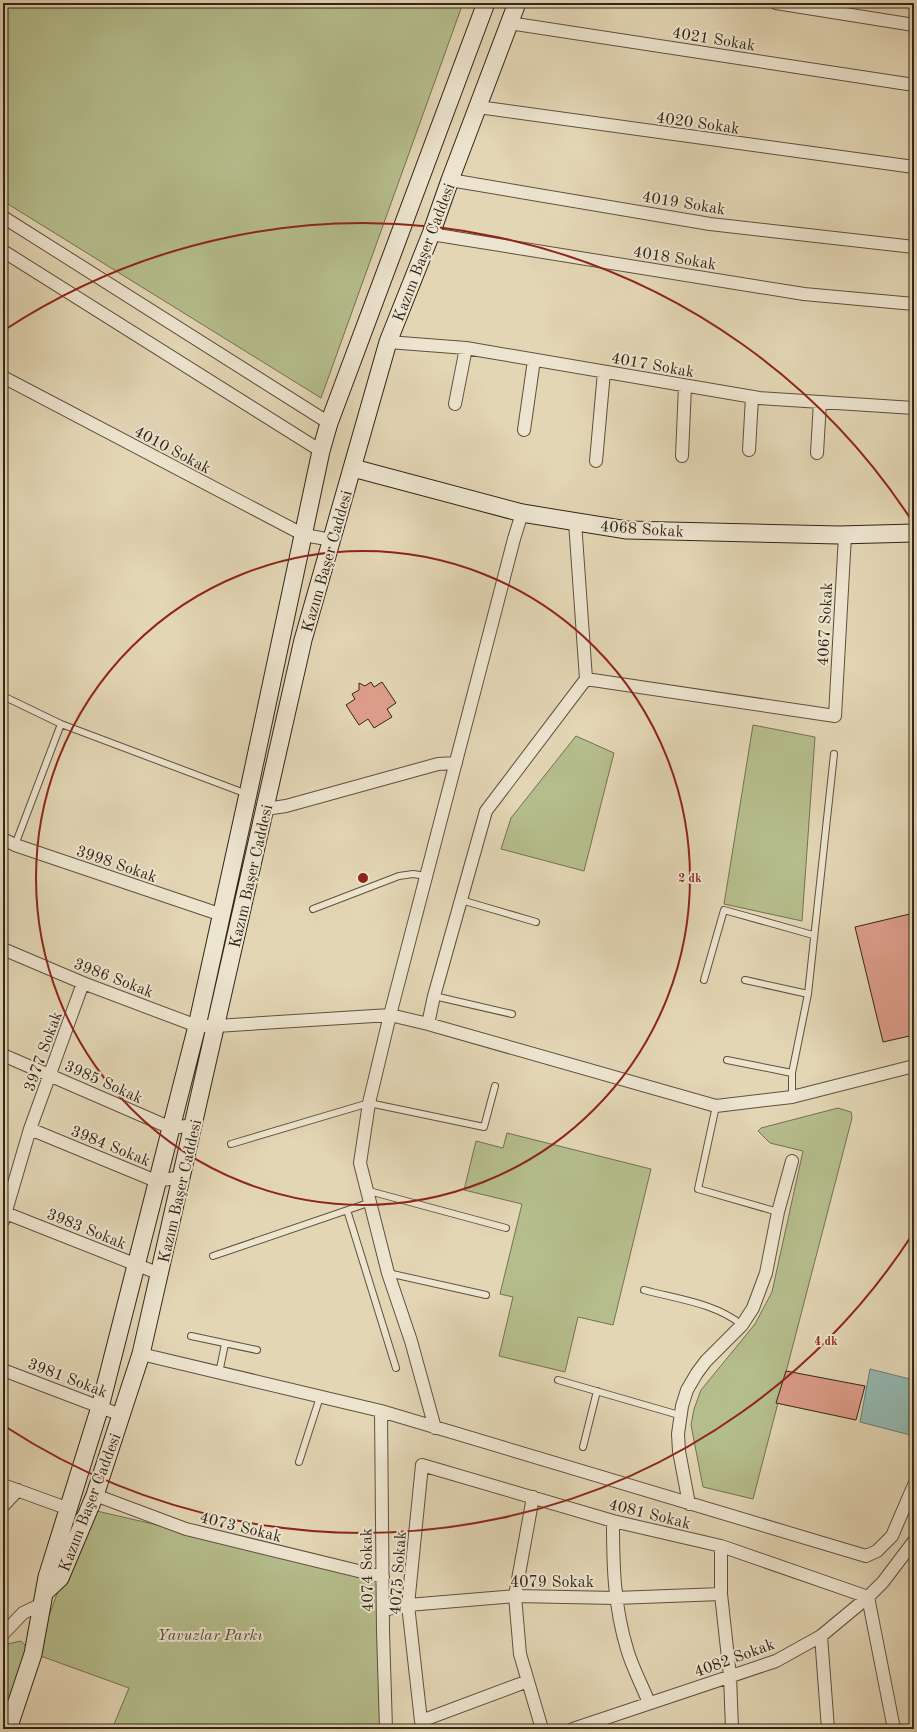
<svg xmlns="http://www.w3.org/2000/svg" width="917" height="1732" viewBox="0 0 917 1732" font-family="'Old Standard TT',serif">
<rect width="100%" height="100%" fill="#e3d6b5"/>
<filter id="stains"><feTurbulence type="fractalNoise" baseFrequency=".005" numOctaves="4"/><feColorMatrix values="0 0 0 0 .2 0 0 0 0 .09 0 0 0 0 .02 0 0 0 .5 -.17"/></filter>
<radialGradient id="worn" r=".72"><stop offset=".6" stop-color="#630" stop-opacity="0"/><stop offset="1" stop-color="#630" stop-opacity=".3"/></radialGradient>
<path fill="#b5bd8c" stroke="#747152" d="M3,3H463L321,398L3,201Z
M753,725L815,737L802,921L724,904Z
M576,736L614,753L584,871L501,849L511,818Z
M838,1108L851,1112L852,1118L753,1499L703,1487L691,1425L694,1409L701,1390L755,1324L772,1292L803,1151L770,1143L758,1131L761,1128Z
M507,1133L651,1169L613,1325L578,1317L565,1372L499,1356L513,1297L500,1294L522,1204L464,1190L476,1141L503,1148Z
M88,1509L383,1577L387,1729H112L129,1688L35,1654Z
M21,1641L26,1646V1654L3,1722V1645Z"/>
<path fill="#95b9b2" stroke="#6d7e74" d="M870,1369L914,1380V1436L860,1422Z"/>
<path fill="#dd9d8a" stroke="#322517" d="M371,682L374,687L382,682L396,703L387,709L392,717L374,728L368,719L359,725L346,705L355,699L352,694L359,690V683L365,686Z
M914,913V1035L883,1042L855,927Z
M786,1371L865,1386L856,1420L776,1403Z"/>
<g fill="none" stroke-linecap="round" stroke-linejoin="round">
<g stroke="#5e513e" stroke-width="8">
<path id="lane" d="M3,696L61,724L247,794
M15,845L61,724
M461,900L536,922
M313,909L399,876L413,874L426,876
M704,980L724,910L813,935
M745,980L808,994
M434,996L512,1014
M727,1060L792,1073
M792,1097V1073L808,994L834,754
M716,1106L698,1189L778,1212
M231,1144L369,1103L484,1127L495,1086
M369,1191L506,1228
M347,1210L396,1368
M213,1256L371,1202
M388,1273L486,1295
M644,1290C677,1299 715,1303 742,1325
M191,1336L257,1350
M219,1373L225,1344
M558,1380L679,1415
M583,1447L597,1391
M299,1462L320,1397"/>
</g>
<g stroke="#5e513e" stroke-width="14">
<path id="street" d="M776,3L914,25
M509,23L914,85
M478,107L914,167
M450,180L710,224L914,247
M3,217L329,423
M431,234L804,294L914,304
M3,251L321,451
M388,342L466,348L759,398L914,408
M3,377L304,535L332,540
M455,404L466,348
M524,430L534,360
M749,450L752,397
M817,453L820,402
M682,456L685,386
M596,461L604,372
M586,679L835,716L845,535
M265,809L286,806L438,764L456,763
M3,839L15,845L222,915
M3,949L83,983L197,1026H216L390,1015L428,1024L716,1106L792,1097L914,1066
M428,1024L434,996L486,811L586,679L575,522
M3,1055L171,1128L194,1125
M30,1129L156,1181L182,1177
M3,1212L160,1274
M3,1221L30,1129L83,983
M141,1354L381,1411L866,1556L877,1551L892,1536L914,1485
M3,1370L121,1415
M381,1411L383,1631L386,1729
M435,1428L411,1341L388,1273L360,1163L369,1103L390,1015L514,539L522,513
M3,1485L69,1509
M95,1495L186,1529L383,1577
M533,1497L515,1596L520,1654L542,1729
M689,1504L679,1451L678,1434L682,1406L687,1390L697,1373L706,1361L742,1325L753,1308L766,1273L778,1212L792,1161
M3,1506L18,1490
M613,1521C613,1566 614,1606 627,1649C632,1667 642,1685 649,1703
M721,1546V1594L730,1676L732,1729
M383,1610L408,1605L515,1596L616,1598L721,1594
M3,1634L23,1613L42,1604
M821,1636L828,1729
M421,1721L528,1681
M424,1729L421,1721L408,1605L422,1465L613,1521L721,1546L868,1597L894,1729
M573,1729L776,1661L821,1636L868,1597L883,1582L914,1541"/>
</g>
<g stroke="#322517" stroke-width="19">
<path id="secondary" d="M353,468L522,513L627,530L839,535L914,533
M45,1592L60,1578L95,1495L141,1354L303,640L388,342L431,234L450,180L517,3
M8,1729L33,1654L47,1577L100,1407L197,1026L248,794L321,451L329,423L486,3"/>
</g>
<use href="#lane" stroke="#ede4cf" stroke-width="6"/>
<use href="#street" stroke="#ede4cf" stroke-width="12"/>
<use href="#secondary" stroke="#ede4cf" stroke-width="17"/>
</g>
<g fill="none" stroke="#8f2418" stroke-width="2">
<circle cx="363" cy="878" r="327"/>
<path d="M912 1235A655 655 0 0 1 6 1427M6 329A655 655 0 0 1 912 521"/>
</g>
<g text-anchor="middle" stroke-width="4" stroke-linejoin="round" paint-order="stroke">
<g font-size="16" fill="#322517" stroke="#ede4cf">
<text transform="translate(714 38) rotate(9)" y="6">4021 Sokak</text>
<text transform="translate(698 122) rotate(8)" y="6">4020 Sokak</text>
<text transform="translate(684 202) rotate(9)" y="6">4019 Sokak</text>
<text transform="translate(423 252) rotate(-69)" y="6">Kazım Başer Caddesi</text>
<text transform="translate(675 257) rotate(9)" y="6">4018 Sokak</text>
<text transform="translate(653 364) rotate(10)" y="6">4017 Sokak</text>
<text transform="translate(173 449) rotate(28)" y="6">4010 Sokak</text>
<text transform="translate(642 528) rotate(4)" y="6">4068 Sokak</text>
<text transform="translate(326 561) rotate(-74)" y="6">Kazım Başer Caddesi</text>
<text transform="translate(824 624) rotate(-87)" y="6">4067 Sokak</text>
<text transform="translate(117 863) rotate(19)" y="6">3998 Sokak</text>
<text transform="translate(250 876) rotate(-77)" y="6">Kazım Başer Caddesi</text>
<text transform="translate(114 977) rotate(21)" y="6">3986 Sokak</text>
<text transform="translate(42 1051) rotate(-70)" y="6">3977 Sokak</text>
<text transform="translate(104 1081) rotate(24)" y="6">3985 Sokak</text>
<text transform="translate(111 1145) rotate(22)" y="6">3984 Sokak</text>
<text transform="translate(179 1191) rotate(-77)" y="6">Kazım Başer Caddesi</text>
<text transform="translate(87 1228) rotate(22)" y="6">3983 Sokak</text>
<text transform="translate(68 1377) rotate(21)" y="6">3981 Sokak</text>
<text transform="translate(89 1502) rotate(-69)" y="6">Kazım Başer Caddesi</text>
<text transform="translate(650 1513) rotate(14)" y="6">4081 Sokak</text>
<text transform="translate(241 1526) rotate(14)" y="6">4073 Sokak</text>
<text transform="translate(366 1570) rotate(-91)" y="6">4074 Sokak</text>
<text transform="translate(397 1573) rotate(-86)" y="6">4075 Sokak</text>
<text x="552" y="1587">4079 Sokak</text>
<text transform="translate(734 1657) rotate(-20)" y="6">4082 Sokak</text>
</g>
<g font-size="16" font-style="italic" fill="#534b34" stroke="#ede4cf">
<text x="210" y="1640">Yavuzlar Parkı</text>
</g>
</g>
<circle cx="363" cy="878" r="6" fill="#8f2418" stroke="#ede4cf" stroke-width="2"/>
<g font-size="12" text-anchor="middle" font-weight="bold" fill="#8f2418" stroke="#ede4cf" stroke-width="4" stroke-linejoin="round" paint-order="stroke">
<text x="690" y="882">2 dk</text>
<text x="826" y="1345">4 dk</text>
</g>
<rect width="917" height="1732" fill="none" stroke="#e3d6b5" stroke-width="16"/>
<rect x="4" y="4" width="909" height="1724" fill="none" stroke="#322517" stroke-width="2"/>
<rect x="8" y="8" width="901" height="1716" fill="none" stroke="#322517"/>
<rect width="100%" height="100%" filter="url(#stains)"/>
<rect width="100%" height="100%" fill="url(#worn)"/>
</svg>
